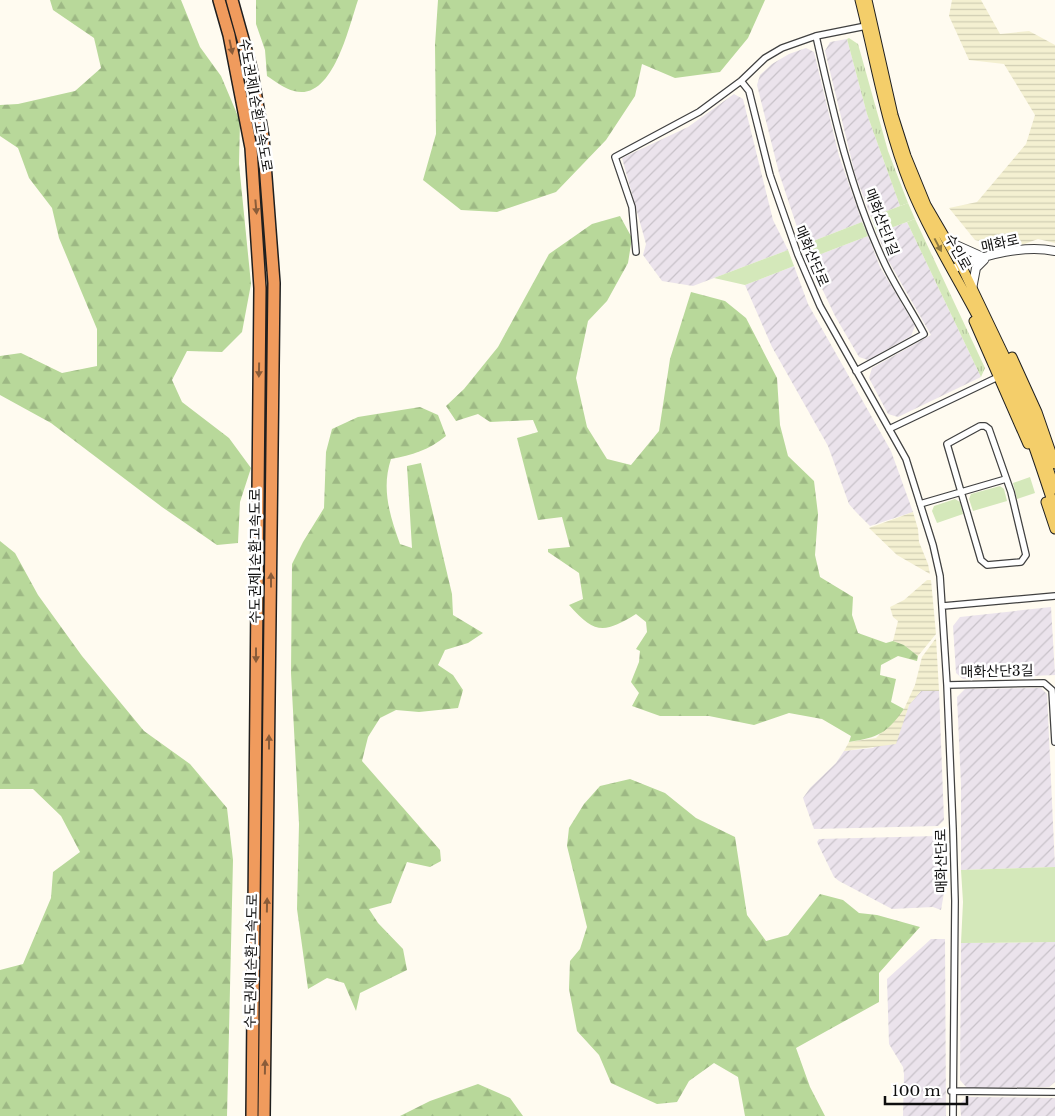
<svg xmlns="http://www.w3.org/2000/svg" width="1055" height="1116" viewBox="0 0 1055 1116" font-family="'Libre Baskerville','Noto Sans KR',serif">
<defs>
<pattern id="industrial-furrows" width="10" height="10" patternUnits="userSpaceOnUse" patternTransform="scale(1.25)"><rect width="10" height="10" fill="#ebe3ec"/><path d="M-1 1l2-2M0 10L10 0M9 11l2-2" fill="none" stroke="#c8c2c9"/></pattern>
<pattern id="farmland-rules" width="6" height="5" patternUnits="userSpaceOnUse" patternTransform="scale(1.25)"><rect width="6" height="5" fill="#f4f0d1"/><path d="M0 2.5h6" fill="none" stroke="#d0cdb2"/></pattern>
<pattern id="grass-tufts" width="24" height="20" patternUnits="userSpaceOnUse" patternTransform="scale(1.25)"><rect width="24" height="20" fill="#d4e8ba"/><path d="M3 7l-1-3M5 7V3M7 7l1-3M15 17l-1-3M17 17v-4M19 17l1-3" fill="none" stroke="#b5c69f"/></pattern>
<pattern id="forest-firs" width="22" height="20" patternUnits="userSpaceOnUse" patternTransform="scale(1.25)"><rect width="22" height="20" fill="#b8d89a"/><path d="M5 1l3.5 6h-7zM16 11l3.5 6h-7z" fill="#9db884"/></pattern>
</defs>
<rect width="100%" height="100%" fill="#fffbf0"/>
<path fill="url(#industrial-furrows)" d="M847,39L867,114L900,206L871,217L855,174L825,51L830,42Z
M806,48L814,52L839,156L862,222L803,245L779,173L757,85L760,75L772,64L789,54Z
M734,94L743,99L773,220L788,250L693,286L662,281L643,255L646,244L622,158L688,127Z
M907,222L981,377L898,417L888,414L869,378L872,368L931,335L888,260L877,233Z
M868,236L880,267L915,326L911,336L868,360L859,357L835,316L808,259Z
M794,266L808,304L891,451L913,512L870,526L856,512L849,504L828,446L772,347L745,285Z
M1051,607L1055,675L963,679L956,673L953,626L960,617Z
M1041,688L1047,694L1055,867L961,870V784L957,697L965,689Z
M921,691H939L944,820L938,826L814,829L803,798L810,788L836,763L844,751L873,748L903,722L909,705Z
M937,836L945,843V887L941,910L933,907L892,909L839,881L834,877L817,842L819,839Z
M931,939H945L946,1116H903L904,1074L903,1067L889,1044L887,979Z
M1055,942V1082L1049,1087L967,1088L960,1080L961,943Z
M967,1097L1055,1098V1116H961L960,1104Z"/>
<path fill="url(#farmland-rules)" d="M952,0H981L1000,34L1029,31L1055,45V243L1038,239L1013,248L975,240L949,208L977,202L1026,144L1035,115L1004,64L969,60L949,16Z
M913,512L918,529L919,542L928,564L930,574L897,555L869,528Z
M927,580H931L936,634L918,656L904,645L893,641L898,621L893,617L890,607L904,600Z
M936,638L939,691H921L909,705L896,744L844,751L849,742L876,738L904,709L915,685L922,657Z"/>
<path fill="url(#grass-tufts)" d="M849,38L858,44L888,151L908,203L900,206L867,114L847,39Z
M915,219L985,368L981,377L907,222Z"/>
<path fill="url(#forest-firs)" d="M50,0H181L200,47L221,76L240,121L239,164L251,284L242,332L222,352L187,351L172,380L182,402L229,438L251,468L240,502L238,543L217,545L162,507L51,423L0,395V356L21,353L62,373L97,366V329L59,238L52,208L29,178L18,148L0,136V105L18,104L75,91L101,68L94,38L53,10Z
M256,0H358C349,26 333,102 294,91C285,89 275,81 267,76L265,50L256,24Z
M438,0H765L748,38L720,72L675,78L642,64L635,96L606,140L556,192L497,212L461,210L423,180L436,134L435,45Z
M620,216L632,238L628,263L607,301L588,321L576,378L587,427L607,459L631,465L659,431L670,359L691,292L725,301L746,318L777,378L780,425L788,456L814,481L818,514L815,555L820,577L853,597L852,615L858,633L886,643L893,641L904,645L918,656L917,661L898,656L881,665L880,675L896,679L891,702L904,709C886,734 879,737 849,742L851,736L822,719L789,713L754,725L709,716H660L632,706L639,693L631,682L639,662L640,651L636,649L647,632L646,622L636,614C605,633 595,635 569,605L583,599L579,573L548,552V549L570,547L562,517L538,520L517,438L538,432L533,420L490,422L478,414L456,421L446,406L464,389L498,347L549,254L592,224Z
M420,407L438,415L446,436C429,450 412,455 391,459C381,489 390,516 400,544L412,548L407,466L421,463L452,594L453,615L483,633L468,643L445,650L438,665L453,675L463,690L458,708L419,712L396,710L380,718L368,737L362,761L440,850L441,861L430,867L407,862L391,903L369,909L378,923L403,949L407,970L360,993L356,1011L344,983L327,978L308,989L297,909L299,824L291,673L292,564L303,542L324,508L326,452L332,429L358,417Z
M0,541L15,553L38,595L82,656L144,731L190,764L227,808L233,860L227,1116H0V970L23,964L51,898L53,872L80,852L61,816L33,789H0Z
M630,779L665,793L696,818L735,837L747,915L766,941L788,935L820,894L843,900L859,913L877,915L920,927L879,973V1002L796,1048L810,1087L825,1116H745L738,1077L714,1063L689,1081L677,1102L657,1104L611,1083L599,1055L577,1031L569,989L570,961L580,949L587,927L567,846L569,828L584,804L600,786Z
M478,1084L510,1098L523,1116H400L430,1101Z"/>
<path fill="#d4e8ba" d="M908,203L915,219L877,233L871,217Z
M862,222L868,236L808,259L803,245Z
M788,250L794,266L745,285L714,278Z
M1030,477L1035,493L1017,499L1013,483Z
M1000,486L1004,489L1007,501L973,511L969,499L971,494Z
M955,499L960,502L963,514L937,523L932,511L934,506Z
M1055,867V942L961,943L963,902L961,870Z"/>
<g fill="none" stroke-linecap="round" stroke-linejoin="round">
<g stroke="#414141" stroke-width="8">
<path id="minor" d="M816,36C833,112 850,189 883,260C894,285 911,309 924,334L856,371
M741,81L749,91L770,175L798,255L820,306L906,459L933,545L940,576L947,685L953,829L955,901L953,1116
M636,252L632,207L615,157L699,112L741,81L765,58L782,48L816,36L866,26
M980,426H985L989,429L1011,492L1026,555L1021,562L987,565L981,560L947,444Z
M889,429L998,377
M920,504L1006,479
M943,606L1055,596
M947,685L1044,683L1052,690L1055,742
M951,1091L1055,1092"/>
</g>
<g stroke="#414141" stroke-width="10">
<path id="tertiary" d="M947,241L985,258
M957,267C985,254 1025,245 1055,251
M972,289L976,268L984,260"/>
</g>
<g stroke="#1f1f1f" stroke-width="11">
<path id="primary" d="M860,0C876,63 886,126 910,186C933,242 967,293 993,347C1019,400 1037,455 1055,510
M867,0L893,115L906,156L926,205L961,265L1005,357L1031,416L1055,489
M974,321L1028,444
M1012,357L1037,412L1055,464
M1046,502L1055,529"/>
</g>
<g stroke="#1f1f1f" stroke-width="14">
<path id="motorway" d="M219,0L229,35L251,148L260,288L252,1116
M232,0L251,68L263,137L274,283L264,1116"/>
</g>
<use href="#minor" stroke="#fff" stroke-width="5.5"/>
<use href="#tertiary" stroke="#fff" stroke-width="8"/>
<use href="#primary" stroke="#f4ce6a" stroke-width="9"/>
<use href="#motorway" stroke="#f09b5d" stroke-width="11"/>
</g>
<defs><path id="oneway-solid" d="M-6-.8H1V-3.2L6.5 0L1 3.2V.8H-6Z" transform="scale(1.25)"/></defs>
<g fill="#8a5c39">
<use href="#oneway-solid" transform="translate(231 47) rotate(78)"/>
<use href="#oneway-solid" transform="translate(256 207) rotate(85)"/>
<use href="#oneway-solid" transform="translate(259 370) rotate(91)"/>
<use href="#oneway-solid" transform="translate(271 580) rotate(-90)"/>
<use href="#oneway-solid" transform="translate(256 655) rotate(90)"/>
<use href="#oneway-solid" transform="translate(269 742) rotate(-90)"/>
<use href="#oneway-solid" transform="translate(267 905) rotate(-89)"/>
<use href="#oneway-solid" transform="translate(265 1067) rotate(-89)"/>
</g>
<use fill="#8c7841" href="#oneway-solid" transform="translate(938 245) rotate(62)"/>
<g text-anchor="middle" stroke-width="5" stroke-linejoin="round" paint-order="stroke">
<g font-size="14" fill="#0e0e0e" stroke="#fff">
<text transform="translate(256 105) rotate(80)" y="5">수도권제1순환고속도로</text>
<text transform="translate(882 222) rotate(69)" y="5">매화산단1길</text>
<text transform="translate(1000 243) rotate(-12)" y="5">매화로</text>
<text transform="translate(958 252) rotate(61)" y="5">수인로</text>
<text transform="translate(812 256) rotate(67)" y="5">매화산단로</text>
<text transform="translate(255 556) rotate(-90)" y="5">수도권제1순환고속도로</text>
<text transform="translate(997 671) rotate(-1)" y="5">매화산단3길</text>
<text transform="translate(941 861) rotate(-91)" y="5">매화산단로</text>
<text transform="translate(251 961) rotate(-89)" y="5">수도권제1순환고속도로</text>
</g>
</g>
<path d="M885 1096v8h82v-8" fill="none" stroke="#0e0e0e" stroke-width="2.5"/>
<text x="892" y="1096" font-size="15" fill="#0e0e0e" stroke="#ffffff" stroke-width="4" paint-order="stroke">100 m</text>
</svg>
